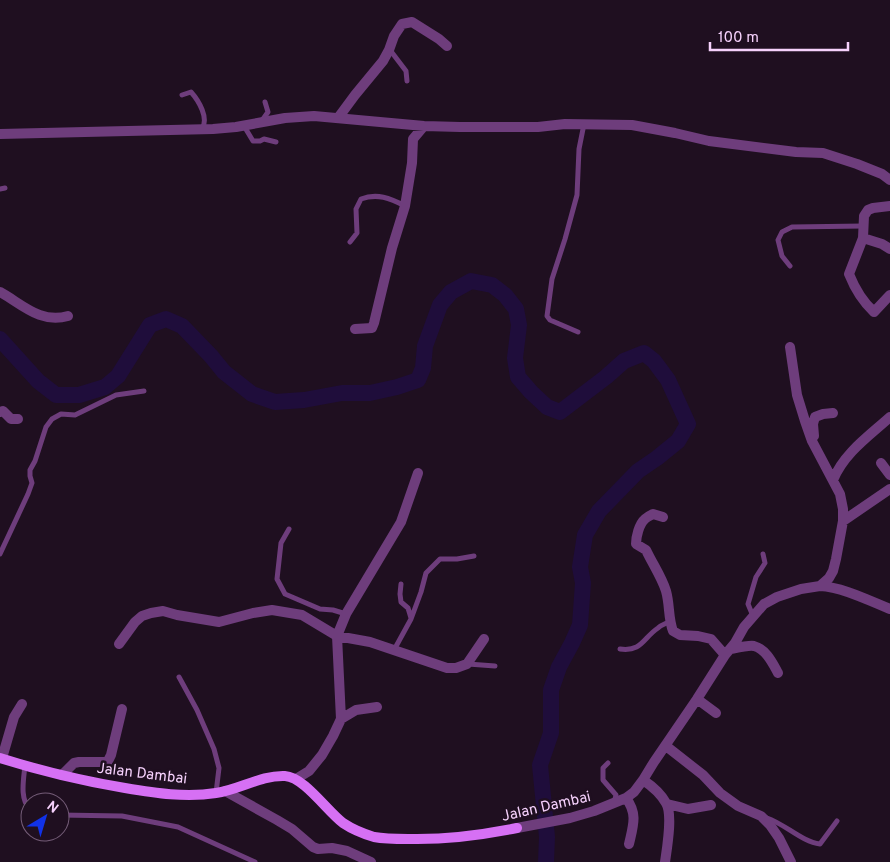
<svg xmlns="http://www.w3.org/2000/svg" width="890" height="862" viewBox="0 0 890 862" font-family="Overpass,sans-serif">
<rect width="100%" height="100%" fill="#1f0f20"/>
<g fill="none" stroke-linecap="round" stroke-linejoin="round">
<path stroke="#1f0d3b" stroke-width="16" d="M0,339L38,381L56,395H79L105,387L118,376L150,325L166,319L182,326L211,356L224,372L252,394L275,402L304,400L342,393H370L397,387L418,380L423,368L425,346L440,305L451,292L471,281L492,285L505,295L516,309L519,325L515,358L518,377L531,392L547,407L560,412L606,377L624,361L644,353L654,361L668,380L688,424L678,441L657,458L638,471L599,511L585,535L580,567L583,583L580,625L572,643L559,667L551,690V733L540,765L547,837L546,862"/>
<path stroke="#6e3d7c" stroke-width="5" d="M390,50L406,71L407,81
M182,95L191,92C199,101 209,118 202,129
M261,122L268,112L265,102
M244,126L253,141H260L264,139L276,142
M0,189L5,188
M350,242L357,233L356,209L361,199C377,193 390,198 405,206
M790,266L782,256L778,240L782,232L792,227L863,226
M578,332L550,320L547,316L552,279L565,239L577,195L579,149L584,124
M289,529L281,543L277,579L285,594L320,609L333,610L346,614
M0,554L28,494L32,483L30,476V470L35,461L46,427L52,419L61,414L75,415L116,395L144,391
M401,584L400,594L401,602L408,608L411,618
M753,616L748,604L756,577L765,563L763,554
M620,649C642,652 643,638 658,628C661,625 665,624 669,622
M394,650L411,619L421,592L426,573L440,559H457L474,556
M468,664L495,666
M179,677L197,710L214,749L219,768L216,793
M608,763L603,768V780L616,795L614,803
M25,765C24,778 19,799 30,809
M60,815L122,816L178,827L255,862
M767,818C785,824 802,842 820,844L837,821"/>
<path stroke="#6e3d7c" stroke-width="10" d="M338,118L355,95L383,61L389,50L394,36L402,24L412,22L439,39L447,46
M0,134L213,129L236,127L285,118L314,116L424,126L460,127H538L565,124L632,125L675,133L709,141L796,152L823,153L857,164L882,174L890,180
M890,206L873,208L868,210L864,216L863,238L849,274C855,289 862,301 874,312L890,295
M863,238L882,244L890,249
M0,292C22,304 40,324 68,316
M355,329L372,328L374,323L392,248L405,206L412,163L413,139L424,126
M0,412L3,411L11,419H18
M814,436L813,424L815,417L823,414L833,413
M881,463L890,475
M833,480C844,453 869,436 890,417
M663,517L653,514C653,514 645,518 645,519C639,524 636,537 636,544L646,550L648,554C654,566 662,578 666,591C670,605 668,618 673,631L680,635L698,636L711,639L725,655
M843,521L890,489
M820,586C842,587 870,601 890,609
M119,644L135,622L142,616L151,613L163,611L177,615L219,622L253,613L272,610L302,615L337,636L370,642L447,668H456L467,664L484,639
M731,649C736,648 749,645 754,646C766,649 773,664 778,673
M697,699L716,713
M341,719L356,710L377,707
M666,746L703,775L720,793L738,806L761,816L770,825L779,838L791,862
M2,758L14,717L22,704
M62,775L74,763L79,762H104L108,761L111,755L122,709
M296,779L309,771L322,755L333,736L341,719L337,636L346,614L401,522L418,473
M643,780C652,786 661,794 666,803C673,814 667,848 665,862
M225,791L277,820L292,829L313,847L318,849L332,848L347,851L371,862
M626,798C638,814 633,826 629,844
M667,804L688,809L711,805
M517,828L570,818L594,811L626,798L634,792L643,780L654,762L697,699L725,655L735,643L744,627L764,604L777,597L801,589L820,586L829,578L833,571L836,559L843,521V509L840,494L812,441L805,421L797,395L790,347"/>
<path stroke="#d670f4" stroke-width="10" d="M0,758C41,771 83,781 125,788C155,793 186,798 216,793C239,790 261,775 285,776C304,777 327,811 343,823C352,829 364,834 374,837C385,839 397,839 408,839C445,840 482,835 517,828"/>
</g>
<g text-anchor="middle" stroke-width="5" stroke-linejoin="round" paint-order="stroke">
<g font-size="15" fill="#f6d1fc" stroke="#1f0f20">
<text transform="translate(142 773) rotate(7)" y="5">Jalan Dambai</text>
<text transform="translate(546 806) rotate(-13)" y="5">Jalan Dambai</text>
</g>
</g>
<g transform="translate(45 817) rotate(38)"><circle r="24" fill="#1f0f20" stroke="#755d78"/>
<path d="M0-4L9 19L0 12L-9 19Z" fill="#1132e7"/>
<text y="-8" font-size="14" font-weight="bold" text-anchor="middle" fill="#f6d1fc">N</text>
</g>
<path d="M710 42v8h138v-8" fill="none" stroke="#f6d1fc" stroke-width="2.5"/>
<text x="718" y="42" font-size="15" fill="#f6d1fc" stroke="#1f0f20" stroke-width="4" paint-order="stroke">100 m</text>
</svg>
